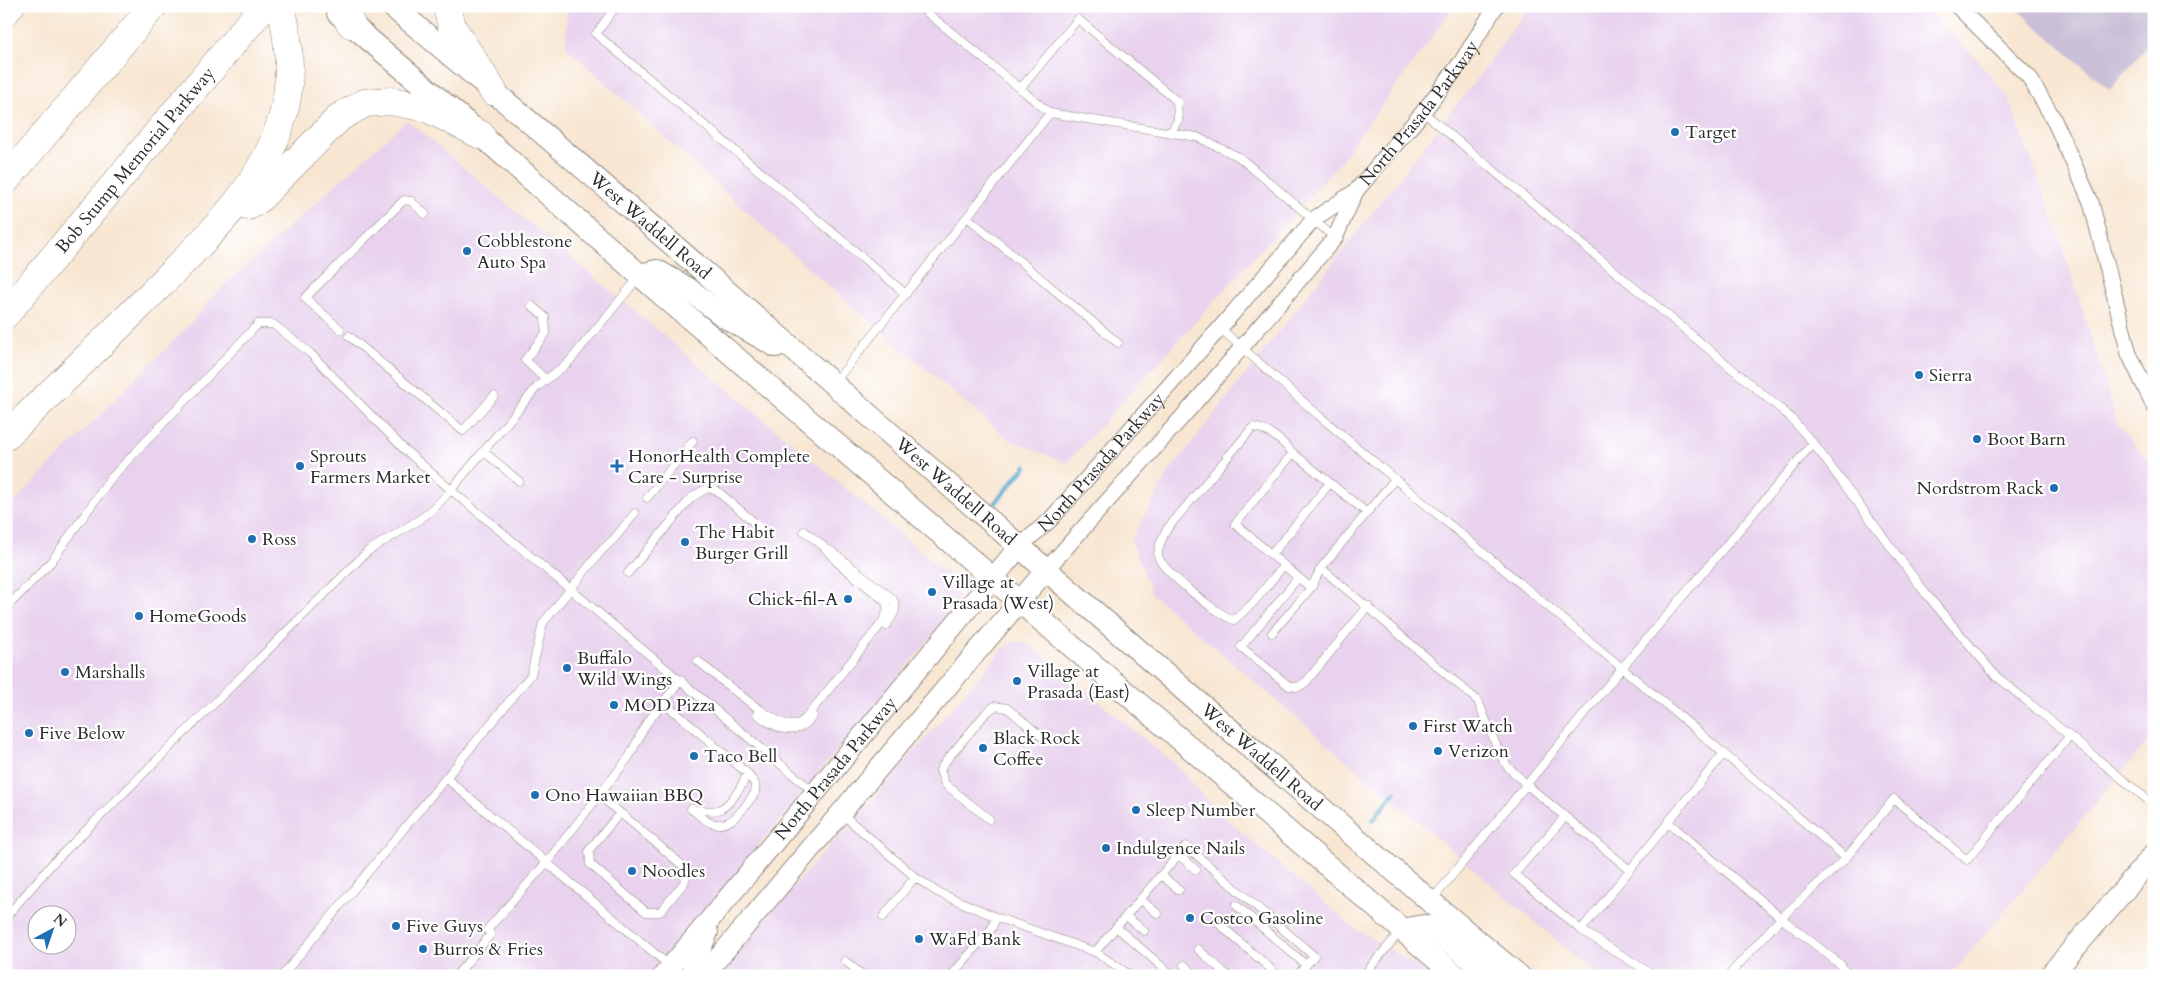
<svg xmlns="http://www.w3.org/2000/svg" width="2160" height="982" viewBox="0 0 2160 982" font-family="Cardo,serif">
<rect width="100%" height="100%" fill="#fff"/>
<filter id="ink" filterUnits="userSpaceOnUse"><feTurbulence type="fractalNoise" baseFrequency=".02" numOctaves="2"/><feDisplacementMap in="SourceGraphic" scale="10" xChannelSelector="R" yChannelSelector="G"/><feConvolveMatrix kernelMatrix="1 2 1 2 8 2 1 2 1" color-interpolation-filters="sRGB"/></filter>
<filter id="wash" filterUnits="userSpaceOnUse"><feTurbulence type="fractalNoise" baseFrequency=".0096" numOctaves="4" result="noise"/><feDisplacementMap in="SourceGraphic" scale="20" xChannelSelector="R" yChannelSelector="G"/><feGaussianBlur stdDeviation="1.12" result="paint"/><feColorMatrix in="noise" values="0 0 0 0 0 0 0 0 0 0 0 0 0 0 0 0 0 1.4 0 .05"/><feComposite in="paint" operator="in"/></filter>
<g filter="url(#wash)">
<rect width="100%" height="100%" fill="#f8e6d2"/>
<path fill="#e8d2ee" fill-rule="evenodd" d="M567,6H1455L1337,166L1067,463L1008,439L808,268L566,47Z
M1529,6H1925L1975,57L2008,97L2059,233L2118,425L2154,468V734L1950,976H1598L1152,594L1131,540L1169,472L1484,70Z
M407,120L949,575L954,581L957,591L959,600L955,608L651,976H6V510L191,323L215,294ZM38,914H68V944H38Z
M1017,642L1025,643L1034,648L1178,767L1218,812L1353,927L1417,966L1429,976H717L795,884L880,791L1002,650L1009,644Z"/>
<path fill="#c9bfd7" d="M2013,6H2154V38L2110,90Z"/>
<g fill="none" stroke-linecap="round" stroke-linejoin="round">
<path stroke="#4ca6ca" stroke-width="5" d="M995,503L1026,466
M1373,820L1395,792"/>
</g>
</g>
<g filter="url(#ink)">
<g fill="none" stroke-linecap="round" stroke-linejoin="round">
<g stroke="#92887e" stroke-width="9">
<path id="service" d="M616,6L596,34L906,294
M1020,89L1078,19L1177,101L1178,120L1171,132
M1423,112L1789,416L1813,443
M1050,113L1197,137L1239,157L1335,238
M967,217L1118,343
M532,306L545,317L546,333L525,360L546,380
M1220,328L1318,415L1694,728L1846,858
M340,329L305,298L404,200L411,201L425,214
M349,336L463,431L494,396
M835,382L1050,113L919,6
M483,451L519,481
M1395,479L1321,568L1478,701L1498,750L1507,766L1527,785L1630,870
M647,498L693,441
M831,551L893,599C899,609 892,617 886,626
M1271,555L1330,483
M1284,565L1253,603L1234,620C1219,616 1159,569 1158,555C1158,546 1163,536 1167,529L1253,427C1270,430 1281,440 1293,453
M1321,568L1311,588L1235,524L1293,453L1366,512
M628,573L691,498L707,488L716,490L761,528
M1298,578L1241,647L1289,686L1298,687L1306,682L1368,606
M6,608L51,562L111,478L258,324H273L310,353L404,449L451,490L814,792
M1272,633L1311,588
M698,661C715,675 772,724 791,725C797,725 801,723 805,719L882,623L888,610L886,602L838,563L822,545L804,531
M663,702L747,773L755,784V793C745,806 732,830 711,823C705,821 697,813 691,809
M757,714C776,729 795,739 813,716
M1724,753L1668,822L1781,918L1846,858L1894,799L1967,860L2069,737
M446,778L671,967
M599,795L688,870L684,883L660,912H646L590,864L589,850L620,813
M693,809C701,810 710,812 718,810C729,807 744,784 747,773
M841,813L915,877L937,892L996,917L1095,952L1132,976
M1565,817L1514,874L1581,930
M989,819L945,784L940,770L945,762L986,713L995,706L1007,708L1047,741
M1178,854L1196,870
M1161,875L1179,890
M1140,899L1158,914
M1432,900L1622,668L1813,443L1926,594L1996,676L2154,805
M1236,905L1306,965
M1126,916L1144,931
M6,917L52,864L368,551L419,520L433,509L451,490L537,387L568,363L639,277
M883,917L915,877
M1219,924L1279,976
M1116,927L1173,976
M487,930L547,862L629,757L646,724L681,680
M1198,949L1228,976
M1095,952L1186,846L1314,956L1297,976
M845,961L860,973
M1184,965L1196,976
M282,976L531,675L543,623L602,550L614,539L635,513
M456,976L491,934
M951,976L992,928L996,917
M1363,976L1400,932
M1655,976L1581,930L1668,823
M1728,976L1781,918L1841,965L1848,976"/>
</g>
<g stroke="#92887e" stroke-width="17">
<g id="minor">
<path d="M1957,6L2029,77L2053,118L2091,202L2129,354L2154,406"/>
<path id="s1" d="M1019,547L1051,519L1220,328L1314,219L1356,191"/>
<path id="s2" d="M1046,570L1192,406L1335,238L1356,191L1423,112L1462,61L1496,6"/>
</g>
</g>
<g stroke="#92887e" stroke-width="22">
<g id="tertiary">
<path id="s3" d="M663,976L1019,547"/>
<path d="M694,976V964L708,932"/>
<path d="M703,976L1046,570"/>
</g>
</g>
<g stroke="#92887e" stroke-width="24">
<g id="secondary">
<path id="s4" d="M392,6C773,324 1139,658 1519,976"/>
<path d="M338,13L481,135L659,292L1456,976"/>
<path d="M641,275L657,271L687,288L725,317L776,346"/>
<path d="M1402,930L1424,926L1433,928L1491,976"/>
<path d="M2050,976L2154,855"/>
</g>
</g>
<g stroke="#92887e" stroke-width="29">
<g id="motorway">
<path d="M339,6L351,24"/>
<path d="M447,6L452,27L493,91"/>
<path d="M6,11L10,6"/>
<path d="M6,180L153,6"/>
<path d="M248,206L257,201L340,117L365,103L391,101L427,108L481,135"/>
<path id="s5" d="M6,314L264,6"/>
<path d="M6,436C57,387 108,338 158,287C206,238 260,190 281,122C293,86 290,43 281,6"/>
</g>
</g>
<use href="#service" stroke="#fff" stroke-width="8"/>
<use href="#minor" stroke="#fff" stroke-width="15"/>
<use href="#tertiary" stroke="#fff" stroke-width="20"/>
<use href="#secondary" stroke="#fff" stroke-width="22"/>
<use href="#motorway" stroke="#fff" stroke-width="28"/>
</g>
</g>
<g fill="#1f6fb2" stroke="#fff" stroke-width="2">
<circle cx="1675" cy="132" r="5"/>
<circle cx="467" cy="251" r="5"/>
<circle cx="1919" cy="375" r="5"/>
<circle cx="1977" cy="439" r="5"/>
<circle cx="300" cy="466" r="5"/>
<path d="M614.5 458.5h5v5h5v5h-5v5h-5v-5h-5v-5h5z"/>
<circle cx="2054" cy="488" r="5"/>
<circle cx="252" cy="539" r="5"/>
<circle cx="685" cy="542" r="5"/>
<circle cx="932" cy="592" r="5"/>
<circle cx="848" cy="599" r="5"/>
<circle cx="139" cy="616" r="5"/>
<circle cx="567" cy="668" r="5"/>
<circle cx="65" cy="672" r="5"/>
<circle cx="1017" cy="681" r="5"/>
<circle cx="614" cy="705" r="5"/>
<circle cx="1413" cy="726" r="5"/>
<circle cx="29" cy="733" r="5"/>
<circle cx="983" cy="748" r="5"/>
<circle cx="1438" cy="751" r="5"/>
<circle cx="694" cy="756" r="5"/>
<circle cx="535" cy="795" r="5"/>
<circle cx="1136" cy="810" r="5"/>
<circle cx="1106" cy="848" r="5"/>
<circle cx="632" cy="871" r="5"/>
<circle cx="1190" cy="918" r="5"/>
<circle cx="396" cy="926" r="5"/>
<circle cx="919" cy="939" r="5"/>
<circle cx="423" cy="949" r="5"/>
</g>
<g text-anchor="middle" stroke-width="4.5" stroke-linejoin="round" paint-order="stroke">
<g font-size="18" fill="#2b2b2b" stroke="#fff">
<text dy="6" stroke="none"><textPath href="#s2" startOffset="592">North Prasada Parkway</textPath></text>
<text dy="6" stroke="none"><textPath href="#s5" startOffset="201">Bob Stump Memorial Parkway</textPath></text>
<text dy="6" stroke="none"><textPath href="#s4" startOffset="339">West Waddell Road</textPath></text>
<text dy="6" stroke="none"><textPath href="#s1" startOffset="118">North Prasada Parkway</textPath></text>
<text dy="6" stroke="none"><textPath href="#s4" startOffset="744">West Waddell Road</textPath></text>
<text dy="6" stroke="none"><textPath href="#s4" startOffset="1149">West Waddell Road</textPath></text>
<text dy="6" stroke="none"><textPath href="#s3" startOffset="270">North Prasada Parkway</textPath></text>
</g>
<g font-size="18" fill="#2b2b2b" stroke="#fff" text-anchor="start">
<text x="1685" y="138">Target</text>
<text x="477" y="247">Cobblestone<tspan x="477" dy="21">Auto Spa</tspan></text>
<text x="1929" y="381">Sierra</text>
<text x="1987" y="445">Boot Barn</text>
<text x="310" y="462">Sprouts<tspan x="310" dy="21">Farmers Market</tspan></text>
<text x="628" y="462">HonorHealth Complete<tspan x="628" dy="21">Care - Surprise</tspan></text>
<text x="2044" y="494" text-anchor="end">Nordstrom Rack</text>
<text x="695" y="538">The Habit<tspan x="695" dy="21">Burger Grill</tspan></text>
<text x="262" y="545">Ross</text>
<text x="942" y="588">Village at<tspan x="942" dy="21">Prasada (West)</tspan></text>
<text x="838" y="605" text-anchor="end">Chick-fil-A</text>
<text x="149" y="622">HomeGoods</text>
<text x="577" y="664">Buffalo<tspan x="577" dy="21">Wild Wings</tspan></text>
<text x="1027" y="677">Village at<tspan x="1027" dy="21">Prasada (East)</tspan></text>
<text x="75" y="678">Marshalls</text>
<text x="624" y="711">MOD Pizza</text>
<text x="1423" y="732">First Watch</text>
<text x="39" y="739">Five Below</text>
<text x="993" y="744">Black Rock<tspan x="993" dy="21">Coffee</tspan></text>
<text x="1448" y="757">Verizon</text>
<text x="704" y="762">Taco Bell</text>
<text x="545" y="801">Ono Hawaiian BBQ</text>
<text x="1146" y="816">Sleep Number</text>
<text x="1116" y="854">Indulgence Nails</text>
<text x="642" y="877">Noodles</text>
<text x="1200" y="924">Costco Gasoline</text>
<text x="406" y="932">Five Guys</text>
<text x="929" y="945">WaFd Bank</text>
<text x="433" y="955">Burros &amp; Fries</text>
</g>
</g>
<rect width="2160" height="982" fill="none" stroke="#fff" stroke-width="25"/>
<g transform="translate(52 930) rotate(40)"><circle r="24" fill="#ffffff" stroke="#aaaaaa"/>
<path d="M0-4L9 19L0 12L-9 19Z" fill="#1f6fb2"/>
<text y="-8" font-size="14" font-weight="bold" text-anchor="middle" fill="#2b2b2b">N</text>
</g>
</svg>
